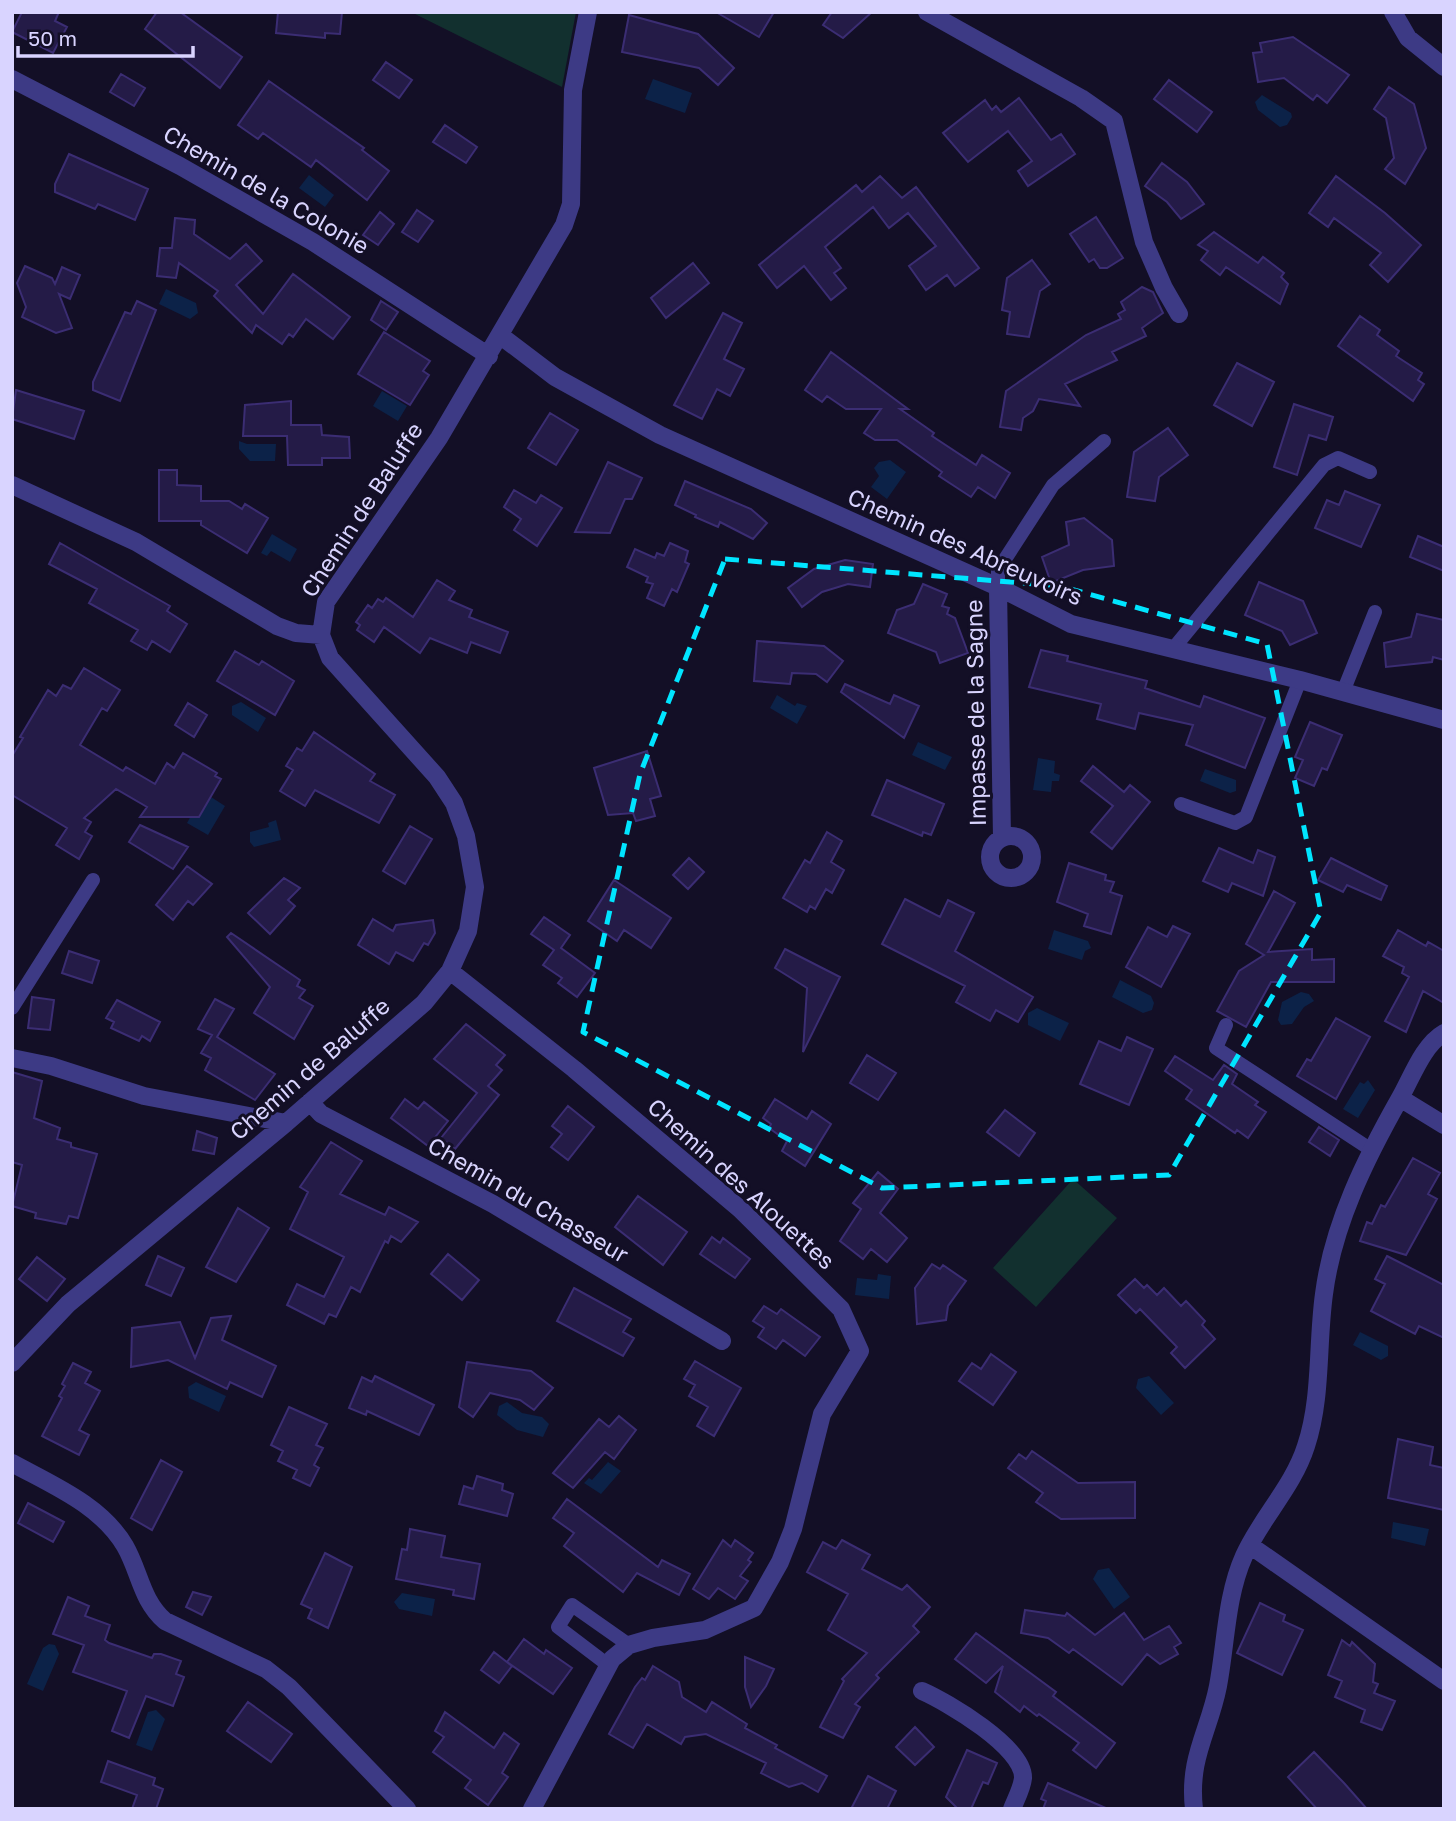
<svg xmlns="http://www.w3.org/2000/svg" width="1456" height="1821" viewBox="0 0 1456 1821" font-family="'Golos Text',sans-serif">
<rect width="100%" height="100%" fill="#130f26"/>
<path fill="#12302f" d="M411,12H576L562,87Z
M1073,1179L1117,1218L1036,1307L993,1268Z"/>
<path fill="#0c2248" d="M653,79L692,93L685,113L645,99Z
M1262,95L1291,113L1292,117L1287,125L1280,127L1258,110L1255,102Z
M309,175L334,195L325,207L299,188Z
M166,289L196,303L198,313L190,319L159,304Z
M382,391L407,406L398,421L373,406Z
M239,441L247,444H276L275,461H250L239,449Z
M890,460L906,472L887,499L871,487L879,476L874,468L879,462Z
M272,534L297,549L290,562L271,551L267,556L261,553Z
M777,695L795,706L797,703L807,706L797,724L770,708Z
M241,702L266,718L258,732L232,715V706Z
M918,742L952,757L945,770L912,755Z
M1038,758L1055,761L1054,773L1060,775L1059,781H1052L1051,792L1033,790Z
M1205,769L1236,780V791L1230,793L1200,781Z
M211,797L225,806L208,835L187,823L192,814L199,817Z
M276,820L281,840L254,847L250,842V832L269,827L268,823Z
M1054,930L1088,941L1091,948L1085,951L1082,960L1048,949Z
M1120,980L1151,996L1154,1003L1152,1010L1143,1013L1112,997Z
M1301,992L1309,994L1314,1001L1304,1007L1292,1024L1281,1025L1278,1020L1282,1002Z
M1037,1008L1069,1023L1060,1041L1028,1025V1013Z
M1368,1080L1375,1090L1358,1118L1343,1109L1360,1082L1364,1084Z
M878,1274L891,1276L889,1299L855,1295L857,1278L877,1280Z
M1360,1332L1388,1346V1356L1381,1360L1353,1345Z
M1149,1376L1174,1403L1161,1415L1136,1388L1138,1379Z
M196,1382L226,1396L219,1412L189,1398L188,1387Z
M507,1402L522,1413L542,1417L549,1424L543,1437L517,1430L497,1415L499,1406Z
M608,1462L621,1471L601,1494L584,1483L589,1478L592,1480Z
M1393,1522L1429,1529L1425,1546L1391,1538Z
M1109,1568L1130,1597L1114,1609L1093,1579L1098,1570Z
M402,1593L435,1599L432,1616L399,1609L394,1602Z
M49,1644L55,1645L59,1654L43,1691L27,1684L43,1648Z
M156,1710L165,1719L152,1751L136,1745L148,1712Z"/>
<path fill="#241b47" stroke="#3b2d73" stroke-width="2" d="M22,12H59L55,21L67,27L53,53L12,32Z
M157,12H180L242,57L220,88L145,29Z
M278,12H342L340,34L325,33V38L276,33Z
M716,12H774L759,37Z
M832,12H872L843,38L823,25Z
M629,15L698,34L734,68L718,85L699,68L622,52Z
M1293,37L1349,75L1327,103L1317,95L1313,100L1284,78L1258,82L1253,53L1262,52L1260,43Z
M386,62L412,80L399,98L373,80Z
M121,74L145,88L134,106L110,92Z
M1169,80L1212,112L1197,132L1154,99Z
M269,81L364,148L362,150L389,171L367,200L316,160L311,167L263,133L258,139L238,125Z
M1389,87L1414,104L1426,148L1405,184L1385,169L1394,158L1386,118L1374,109Z
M1019,98L1051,140L1061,134L1075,154L1028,186L1018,171L1032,161L1008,131L968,162L943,133L985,100L992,110L996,106L1001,112Z
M445,125L477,147L466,163L433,142Z
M69,154L148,189L135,220L98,204L95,209L55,192V184Z
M1162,163L1187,182L1204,204L1181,219L1167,202L1145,186Z
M880,176L902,198L916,187L979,268L955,286L947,275L926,290L909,266L936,246L908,213L889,228L873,207L825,247L841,268L834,273L846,288L831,300L804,266L777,288L759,265L856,185L862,192Z
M1336,176L1385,213L1421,245L1388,282L1370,265L1381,253L1334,218L1328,227L1309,213Z
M417,210L433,221L418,242L402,232Z
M380,212L394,224L378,245L363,235Z
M1096,217L1123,258L1107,268H1100L1094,259L1089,262L1070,234Z
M175,218L195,220L194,234L230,259L246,244L262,261L236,285L263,314L293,274L350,317L333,339L306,319L293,337L289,334L282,344L256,325L252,333L214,296L218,291L179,263L176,278L157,276L160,248H172Z
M1214,232L1258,263L1263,257L1284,273L1281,277L1288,284L1280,304L1226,267L1220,275L1201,260L1208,251L1198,245Z
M1032,260L1050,284L1040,291L1029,337L1007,334L1010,312L1002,310L1007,278Z
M693,263L709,283L666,318L651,298Z
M25,266L52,278L55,284L62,267L80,275L70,299L59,294L72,328L56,333L22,317L26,307L17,283Z
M1142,287L1153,292L1163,313L1142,328L1146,336L1112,352L1117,360L1065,384L1080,406L1039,399L1033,411L1023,418L1021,430L1000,427L1006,391L1086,335L1121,319L1118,314L1125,310L1121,302Z
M137,301L156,310L120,401L93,390V382L125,312L131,314Z
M381,301L398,312L386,330L371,320Z
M723,313L742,323L724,359L744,369L730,396L717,389L702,419L674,405Z
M1360,316L1380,330L1377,335L1399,351L1396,356L1422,373L1418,380L1424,384L1413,401L1338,346Z
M384,332L430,361L423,371L429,375L410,405L358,374Z
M831,352L908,409H900L934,433L932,436L976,465L982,455L1010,473L995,498L978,487L971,497L939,476L942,472L897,440H875L864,433L881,409H846L827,396L822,402L805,390Z
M1237,363L1274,382L1252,426L1214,405Z
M16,390L84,411L74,439L12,419Z
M291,401V425H321L322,435L349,437L350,458H322V465H288L287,436H243L245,405Z
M1294,404L1333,417L1326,440L1309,435L1297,475L1274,467Z
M550,413L578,430L556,465L528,448Z
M1168,428L1188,455L1159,477L1155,501L1127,497L1134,452Z
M608,462L642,478L632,499H625L610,533L575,532Z
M159,470H177V485L201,486V501H229L242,509L245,504L268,518L247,553L201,525V521H159Z
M685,481L751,509L767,523L753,539L720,522L718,527L695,517L696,515L675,505Z
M514,490L536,503L541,495L562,508L537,546L514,530L521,519L504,507Z
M1345,491L1380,505L1361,547L1315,528L1327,500L1339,505Z
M1084,518L1112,540L1114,566L1083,570L1051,583L1042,557L1069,545L1066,522Z
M1418,536L1444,547V571L1410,557Z
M60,543L170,606L167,611L187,624L170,652L152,641L147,650L131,641L138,630L89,603L97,589L49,564Z
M670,543L688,551L685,562L689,564L677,592L672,589L664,606L647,598L653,584L646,582L648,577L627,567L635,549L655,558L657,553L664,556Z
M845,560L873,564L870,587L848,584L822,592L802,607L788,588L814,569Z
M437,580L455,591L449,600L472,610L469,617L508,632L500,653L471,642L467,653L430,638L420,653L384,627L374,642L357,630L360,625L356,622L368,605L372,608L378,599L383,602L386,598L413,617Z
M1259,582L1303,601L1317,633L1290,645L1282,631L1245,615Z
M923,584L947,594L942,606L949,608L947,614L955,618L968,653L940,663L936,652L888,633L897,610L914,604Z
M1417,614L1444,620V660L1433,657L1432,662L1386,667L1384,643L1411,637Z
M757,641L824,646L843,661L827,682L816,674L792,673L790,684L754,681Z
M1041,650L1068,656L1067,661L1147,681L1145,688L1200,707L1204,696L1265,718L1245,768L1186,745L1193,725L1139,713L1135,729L1097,719L1101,704L1029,687Z
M235,651L259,665L262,661L294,681L275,715L217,681Z
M84,668L120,690L107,711L102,708L80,745L123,771L126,767L155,784L167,763L174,768L183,753L217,773L215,776L221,779L199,817H140L147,807L116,789L84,818L91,822L85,832L92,836L79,859L56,845L67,828L12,795V756L23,738L20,737L48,690L56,696L63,685L71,689Z
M845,684L890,704L894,695L919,706L904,738L841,692Z
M188,703L207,715L194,737L175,725Z
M1310,722L1342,735L1327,770L1322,768L1314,786L1295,778L1303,760L1295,757Z
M314,732L375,774L370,781L395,795L379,823L315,790L305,806L280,791L293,770L286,766L297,748L302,751Z
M647,751L661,796L650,799L655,816L636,821L633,813L608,815L594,768Z
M1093,766L1124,792L1130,785L1150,802L1112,849L1091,832L1113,806L1081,781Z
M887,780L944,804L931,835L923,832L922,836L872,815Z
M140,825L188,847L173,869L129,842Z
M410,826L432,839L405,884L383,871Z
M827,832L842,841L831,862L844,870L832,893L826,889L815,909L810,906L807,912L783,898L805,860L810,863Z
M1219,848L1253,863L1258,850L1275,857L1263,896L1232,883L1228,892L1203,881Z
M689,858L704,872L688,889L673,875Z
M1331,858L1387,886L1381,900L1347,885L1343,892L1318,880Z
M1069,863L1106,875L1105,880L1114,882L1110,892L1122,896L1111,934L1084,926L1088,914L1057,902Z
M187,866L212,884L193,905L188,901L173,920L156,905Z
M284,878L300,888L288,900L295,906L270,934L248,913Z
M614,880L671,918L651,948L624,930L617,941L588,921Z
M1274,891L1295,903L1268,952L1312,949V960L1334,959V982H1271L1246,1027L1217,1011L1239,971L1264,955L1246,944Z
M905,899L940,917L948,900L974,913L955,951L1033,997L1018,1022L996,1010L990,1021L956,1002L965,986L882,944Z
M544,917L570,935L561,948L595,973L577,997L558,983L562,978L543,965L554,950L531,934Z
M373,919L393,931L396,925L433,920L435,933L428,945L424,943L413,961L396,952L389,964L358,945Z
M1173,926L1190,934L1161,987L1126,967L1148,927L1167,937Z
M1398,930L1426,946L1428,942L1444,951V1003L1423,991L1406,1032L1385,1021L1409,977L1402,973L1404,967L1383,956Z
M231,933L300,980L297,986L305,990L299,998L313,1006L294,1039L254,1013L270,987L227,937Z
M785,949L840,977L803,1052L807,988L775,968Z
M69,951L99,961L92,983L62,973Z
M32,997L54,1000L50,1030L28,1028Z
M215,999L234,1009L217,1037L275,1074L255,1100L205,1070L211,1058L201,1053L212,1035L198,1029Z
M117,1000L160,1022L150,1041L142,1036L139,1041L111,1028L114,1022L106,1018Z
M1336,1018L1370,1037L1336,1099L1297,1076L1307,1059L1311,1061Z
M466,1024L505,1055L496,1065L502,1070L488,1086L499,1095L455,1149L441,1138L477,1093L434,1059Z
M1127,1037L1153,1049L1129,1105L1080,1084L1099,1041L1121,1051Z
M867,1055L896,1073L878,1100L850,1083Z
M1175,1056L1213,1080L1224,1065L1237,1074L1232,1084L1258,1102L1255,1105L1266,1112L1248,1138L1237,1130L1235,1133L1186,1099L1192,1090L1165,1071Z
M12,1072L42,1081L34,1118L60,1128L57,1139L71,1143V1147L97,1154L78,1218L69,1216L66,1224L35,1218L36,1213L12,1206L22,1165L12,1162Z
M405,1099L418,1109L424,1102L448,1121L428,1146L391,1118Z
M775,1099L807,1119L812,1111L831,1124L805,1166L782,1151L787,1141L769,1128L771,1124L763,1118Z
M568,1106L594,1127L568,1160L551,1147L562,1134L552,1126Z
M1005,1110L1035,1133L1019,1156L987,1132Z
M1319,1127L1339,1140L1330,1156L1309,1142Z
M197,1131L217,1138L214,1154L193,1150Z
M331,1142L362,1161L340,1194L385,1215L389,1207L418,1222L401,1242L391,1236L388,1243L385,1241L360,1292L351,1287L336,1317L329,1314L324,1324L287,1305L297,1284L324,1297L344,1257L290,1229L308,1192L300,1187Z
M1413,1158L1440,1173L1428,1194L1437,1199L1406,1255L1360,1241L1367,1222L1372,1224L1381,1205L1385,1207Z
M878,1172L898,1189L880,1213L907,1238L887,1262L871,1249L863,1259L840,1241L861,1209L853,1203Z
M638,1196L687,1232L663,1265L615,1227Z
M238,1208L269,1228L236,1282L206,1267Z
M712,1237L720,1243L723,1238L750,1259L735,1278L700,1254Z
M448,1254L479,1280L462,1300L431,1274Z
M158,1256L184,1268L171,1296L146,1285Z
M1387,1256L1444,1285V1338L1419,1326L1415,1334L1371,1311L1385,1284L1375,1279Z
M37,1257L65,1279L47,1301L19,1279Z
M932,1264L940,1269L943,1265L966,1281L948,1306L946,1320L917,1324L915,1288Z
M1135,1279L1144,1288L1147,1285L1157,1295L1164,1288L1181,1306L1186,1301L1205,1321L1202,1325L1215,1339L1185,1368L1171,1353L1177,1347L1140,1309L1136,1313L1118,1295Z
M574,1288L631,1319L623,1332L634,1338L623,1356L557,1321Z
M764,1306L777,1314L781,1309L820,1337L805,1356L783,1340L776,1349L758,1337L764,1328L753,1321Z
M231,1316L222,1340L276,1366L262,1397L230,1382L227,1389L168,1360L131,1367L132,1328L180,1322L195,1358L211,1318Z
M991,1354L1016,1372L993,1405L959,1381L972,1363L981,1369Z
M695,1361L741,1388L714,1436L697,1426L708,1407L689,1396L695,1385L684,1379Z
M467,1362L531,1371L553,1388L534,1410L520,1400L490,1393L473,1417L459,1407Z
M73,1363L91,1372L85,1383L100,1391L79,1430L89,1435L79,1455L42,1436L62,1398L59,1396L65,1386L62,1384Z
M375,1376L434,1405L419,1435L367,1411L366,1415L349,1408L362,1377L372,1382Z
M289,1407L327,1424L316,1445L323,1448L314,1465L319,1468L310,1486L293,1478L297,1470L278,1461L283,1451L271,1445Z
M619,1416L636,1430L614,1459L605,1452L573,1488L553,1473L599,1419L609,1427Z
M1398,1439L1433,1447L1430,1465L1444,1468V1510L1388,1498Z
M1032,1451L1078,1483L1135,1482V1518L1061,1519L1036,1502L1043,1493L1008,1468L1019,1454L1026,1459Z
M161,1460L182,1472L152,1530L131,1518Z
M477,1476L503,1484L502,1490L513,1494L507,1516L459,1504L464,1486L473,1489Z
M567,1499L658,1567L662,1560L690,1574L679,1595L637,1573L623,1592L564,1546L574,1533L553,1518Z
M28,1503L64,1522L53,1542L18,1523Z
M410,1529L445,1536L441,1557L480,1564L474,1599L453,1595L454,1590L396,1579L402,1549L407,1550Z
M723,1540L731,1547L735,1540L753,1553L748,1560L751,1562L740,1576L748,1581L735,1599L718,1588L709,1599L693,1589Z
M842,1540L870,1555L862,1569L902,1590L907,1585L930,1607L913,1626L919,1632L876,1675L879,1678L855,1704L860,1707L843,1738L820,1727L844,1681L842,1679L867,1653L828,1630L848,1594L807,1572L823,1542L836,1549Z
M325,1553L352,1567L328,1628L308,1618L312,1609L301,1604Z
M193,1592L211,1597L202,1615L186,1607Z
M68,1597L89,1606L85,1616L110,1625L105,1640L109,1643L152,1658L154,1654H161L181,1661L176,1674L184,1677L173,1706L146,1696L129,1738L112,1731L127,1691L73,1672L84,1645L53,1634Z
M1260,1603L1285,1615L1283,1621L1303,1630L1282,1675L1237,1653Z
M1025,1610L1065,1616L1067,1613L1095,1635L1124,1613L1144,1640L1169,1626L1181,1643L1174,1647L1178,1654L1160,1664L1147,1654L1122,1685L1073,1649L1069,1653L1048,1638L1021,1633Z
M976,1633L1056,1692L1053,1696L1115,1743L1096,1768L1073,1750L1079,1743L1039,1714L1037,1716L1024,1706L1020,1712L995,1692L1003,1666L986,1683L955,1659Z
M524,1639L544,1654L546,1650L572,1668L553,1694L507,1662Z
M1342,1640L1350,1646L1352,1642L1375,1664L1373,1682L1378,1684L1374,1693L1395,1701L1382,1730L1361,1722L1365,1710L1335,1697L1342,1681L1328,1675Z
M494,1652L512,1666L499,1683L481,1670Z
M745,1657L774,1669L766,1686L751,1707L745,1687Z
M653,1666L679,1682L682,1697L706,1712L712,1702L747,1724L745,1728L777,1745L775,1748L827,1776L818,1792L802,1783L789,1787L761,1773L766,1763L706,1734L685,1737L681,1744L647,1724L633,1748L609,1734L635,1687L642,1678L645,1680Z
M248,1702L292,1734L271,1762L227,1731Z
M445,1712L494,1748L504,1733L519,1744L502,1773L508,1777L488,1805L465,1788L471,1780L433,1752L444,1737L435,1731Z
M915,1727L934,1747L915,1765L896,1747Z
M967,1750L997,1763L988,1784L983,1782L971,1809H958L946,1797Z
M1314,1752L1344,1783L1367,1809H1317L1288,1777Z
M108,1761L155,1778L153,1785L163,1789L156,1809H132L137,1795L101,1782Z
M868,1776L896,1791L887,1809H851Z
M1048,1783L1108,1809H1043L1046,1801L1041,1799Z"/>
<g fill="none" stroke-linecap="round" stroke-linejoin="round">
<path stroke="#3d3a85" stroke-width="14" d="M998,587V570L1053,485L1104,441
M1173,649L1324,465L1338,458L1370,472
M1343,692L1375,612
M1181,804L1235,823L1246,817L1300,680
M12,1008L93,880
M1226,1025L1216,1048L1370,1149
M608,1665L558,1627L572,1605L629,1645"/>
<path stroke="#3d3a85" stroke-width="18" d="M927,12L1081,98L1114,121L1144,242L1164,288L1179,314
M1393,12L1408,38L1444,67
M12,79L180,166L313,242L489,356
M501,336L555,377L660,435L998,587L1071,624L1300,680L1444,720
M12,485L136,542L277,626L296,633L321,635
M998,587L1002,838
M990 857a21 21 0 1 1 42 0a21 21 0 1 1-42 0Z
M450,971L574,1069L740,1209L841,1309L860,1351L822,1414L793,1529L780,1562L754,1608L705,1630L653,1638L629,1645L612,1659L532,1809
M12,1058L51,1066L144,1096L286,1123
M1400,1098L1444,1125
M310,1102L321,1114L493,1204L722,1341
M12,1363L68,1304L286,1123L424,1003L450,971L468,931L475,887L466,836L454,803L437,777L330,658L321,635L326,602L439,438L564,225L571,204L573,90L588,12
M12,1463C52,1485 101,1505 125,1546C140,1572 141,1600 165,1621L266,1669L289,1687L407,1809
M1251,1546L1444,1681
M922,1691C947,1702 1024,1747 1023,1778C1022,1788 1016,1799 1012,1809
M1194,1809C1188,1758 1209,1732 1218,1686C1226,1644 1226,1596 1244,1556C1261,1518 1293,1487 1306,1446C1322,1398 1317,1344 1324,1294C1333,1224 1366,1158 1400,1098C1412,1077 1423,1045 1444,1033"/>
</g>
<path fill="none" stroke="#00e5ff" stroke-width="5" stroke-dasharray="14 9" stroke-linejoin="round" d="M725,559L1060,586L1267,644L1321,912L1169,1175L882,1188L583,1032L640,774Z"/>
<g text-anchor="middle" stroke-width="6" stroke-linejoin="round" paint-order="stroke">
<g font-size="23" fill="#d9d4ff" stroke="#130f26">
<text transform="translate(266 190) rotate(30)" y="8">Chemin de la Colonie</text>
<text transform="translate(362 510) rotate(-57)" y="8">Chemin de Baluffe</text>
<text transform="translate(965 547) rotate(24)" y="8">Chemin des Abreuvoirs</text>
<text transform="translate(976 713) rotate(-91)" y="8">Impasse de la Sagne</text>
<text transform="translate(310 1069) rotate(-41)" y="8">Chemin de Baluffe</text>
<text transform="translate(741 1184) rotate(42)" y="8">Chemin des Alouettes</text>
<text transform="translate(528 1200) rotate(30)" y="8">Chemin du Chasseur</text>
</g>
</g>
<rect width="1456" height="1821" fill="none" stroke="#d9d4ff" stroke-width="28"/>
<path d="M18 46v10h175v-10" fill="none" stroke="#d9d4ff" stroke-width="3.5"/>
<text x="28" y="46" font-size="21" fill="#d9d4ff" stroke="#130f26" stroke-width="5" paint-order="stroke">50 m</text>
</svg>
